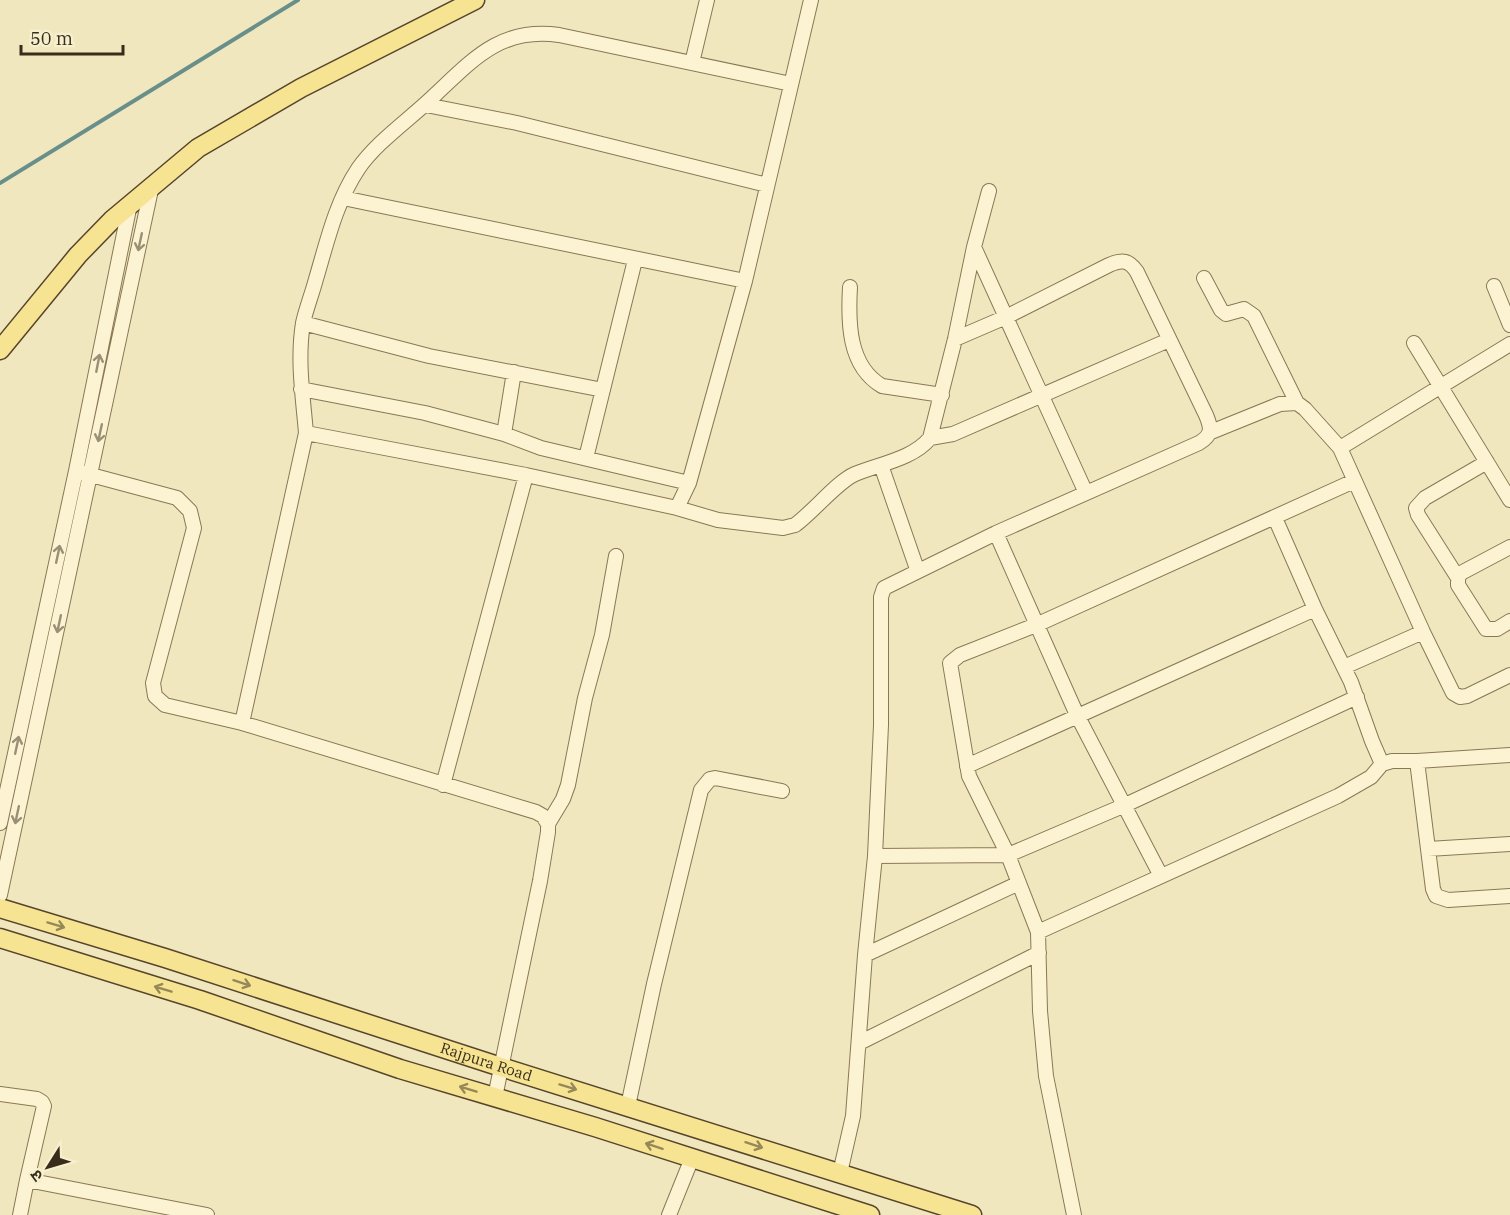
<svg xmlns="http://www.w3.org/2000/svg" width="1510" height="1215" viewBox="0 0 1510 1215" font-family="'IBM Plex Serif','Noto Sans Devanagari',serif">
<rect width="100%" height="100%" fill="#f0e7be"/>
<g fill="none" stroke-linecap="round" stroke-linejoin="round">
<path stroke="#698f8b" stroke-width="4" d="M0,183L298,0"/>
<g stroke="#897856" stroke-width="16">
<path id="minor" d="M692,63L707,0
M426,105L517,123L767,185
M343,198L745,281
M974,247L1086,493
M1204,278L1221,310L1226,314L1244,309L1254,316L1297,403
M1494,286L1510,325
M850,287C848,322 848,366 882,386L942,395
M303,323L429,356L603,390
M1414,343L1510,500
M301,389L425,413L504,434L541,448L689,483
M1211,432L1280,404L1297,403L1305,409L1340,448L1423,632L1453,693L1460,697L1467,696L1510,675
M306,433L526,475L677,508L718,520L783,528L795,525C813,512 838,481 855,474C879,464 913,459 930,438L955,339L974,247L989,191
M504,434L514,372
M930,438L953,434L1169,340
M1340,448L1510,344
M586,458L635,260
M881,465L917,569
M76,471L177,498L190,511L194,528L153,683L155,696L165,705L242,723L536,812L543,816L548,824V832L540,881L495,1097
M677,508L689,483L745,281L811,0
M1275,518L1315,609L1351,682L1372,741L1382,764
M996,533L1077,715L1161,876
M1510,547L1461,573L1458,578V585L1486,629H1497L1510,621
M1458,578L1418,515L1416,508L1425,498L1487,462
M1344,667L1423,632
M242,723L306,433C303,397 297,360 303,323C306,309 312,294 316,279C327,242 336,202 358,169C377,141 413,117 437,93C475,57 503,27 559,35L791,84
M1417,761L1433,889L1436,896L1448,900L1510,896
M967,766L1315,609
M443,785L526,475
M0,823L76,471L130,204
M548,824L563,799L568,785L585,698L602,635L616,556
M1428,849L1510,844
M875,856L1008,855L1123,806L1357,697
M0,895L152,185
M1038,932L1338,796L1371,777L1382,764L1392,761H1417L1510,755
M865,955L1019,883
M859,1043L1039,953
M0,1094L37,1099L42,1102L44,1106L27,1180L207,1215
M628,1106L654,984L701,790L710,779L715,778L782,791
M840,1173L853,1116L865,955L875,856L881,725V597L884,588L996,533L1199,443C1212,435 1212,429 1206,415L1137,272C1129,260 1122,259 1109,265L1006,317L955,339
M20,1215L27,1180
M669,1215L692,1158
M1074,1215L1046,1076L1040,1011L1038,932L1008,855L969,776L950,663L960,655L1036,625L1354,481"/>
</g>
<g stroke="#56452b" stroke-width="21">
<g id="major">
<path d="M0,350L78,255L112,220L198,148L301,88L475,0"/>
<path id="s1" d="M0,908L165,958L501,1067L972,1215"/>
<path d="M0,938L200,1000L400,1069L595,1127L870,1215"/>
</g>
</g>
<use href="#minor" stroke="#fbf3d1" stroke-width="14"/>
<use href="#major" stroke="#f6e493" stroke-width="18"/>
</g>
<defs><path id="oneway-shaft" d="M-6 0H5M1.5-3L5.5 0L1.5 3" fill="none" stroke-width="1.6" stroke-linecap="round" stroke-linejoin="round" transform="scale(1.5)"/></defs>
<g stroke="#9a9076">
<use href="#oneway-shaft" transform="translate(140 242) rotate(102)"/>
<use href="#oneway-shaft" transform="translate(98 363) rotate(-79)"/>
<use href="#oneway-shaft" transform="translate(100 433) rotate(102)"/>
<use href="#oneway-shaft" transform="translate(58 554) rotate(-78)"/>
<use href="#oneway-shaft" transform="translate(59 624) rotate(102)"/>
<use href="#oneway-shaft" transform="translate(17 745) rotate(-78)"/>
<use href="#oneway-shaft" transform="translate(17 815) rotate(102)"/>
</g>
<g stroke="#978857">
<use href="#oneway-shaft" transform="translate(56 925) rotate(17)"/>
<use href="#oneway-shaft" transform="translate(242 983) rotate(18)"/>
<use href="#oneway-shaft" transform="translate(163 989) rotate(-163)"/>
<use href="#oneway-shaft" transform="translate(568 1087) rotate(17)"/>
<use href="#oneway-shaft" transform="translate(468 1089) rotate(-163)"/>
<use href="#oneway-shaft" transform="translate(754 1145) rotate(18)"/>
<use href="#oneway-shaft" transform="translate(654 1146) rotate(-162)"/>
</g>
<g text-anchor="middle" stroke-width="4.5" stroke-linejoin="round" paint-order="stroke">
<g font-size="15" fill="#382d1b" stroke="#f7f0ce">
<text dy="5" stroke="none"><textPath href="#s1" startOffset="510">Rajpura Road</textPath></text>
</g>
</g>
<g transform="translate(48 1167) rotate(233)" stroke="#f7f0ce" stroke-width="4.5" paint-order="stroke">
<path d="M0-4.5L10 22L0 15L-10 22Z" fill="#382d1b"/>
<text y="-9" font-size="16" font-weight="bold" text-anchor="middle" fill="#382d1b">उ</text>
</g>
<path d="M21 45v9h102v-9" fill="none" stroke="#382d1b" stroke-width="3"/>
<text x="30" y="45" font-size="18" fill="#382d1b" stroke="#f7f0ce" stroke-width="4.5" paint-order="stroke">50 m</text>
</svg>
